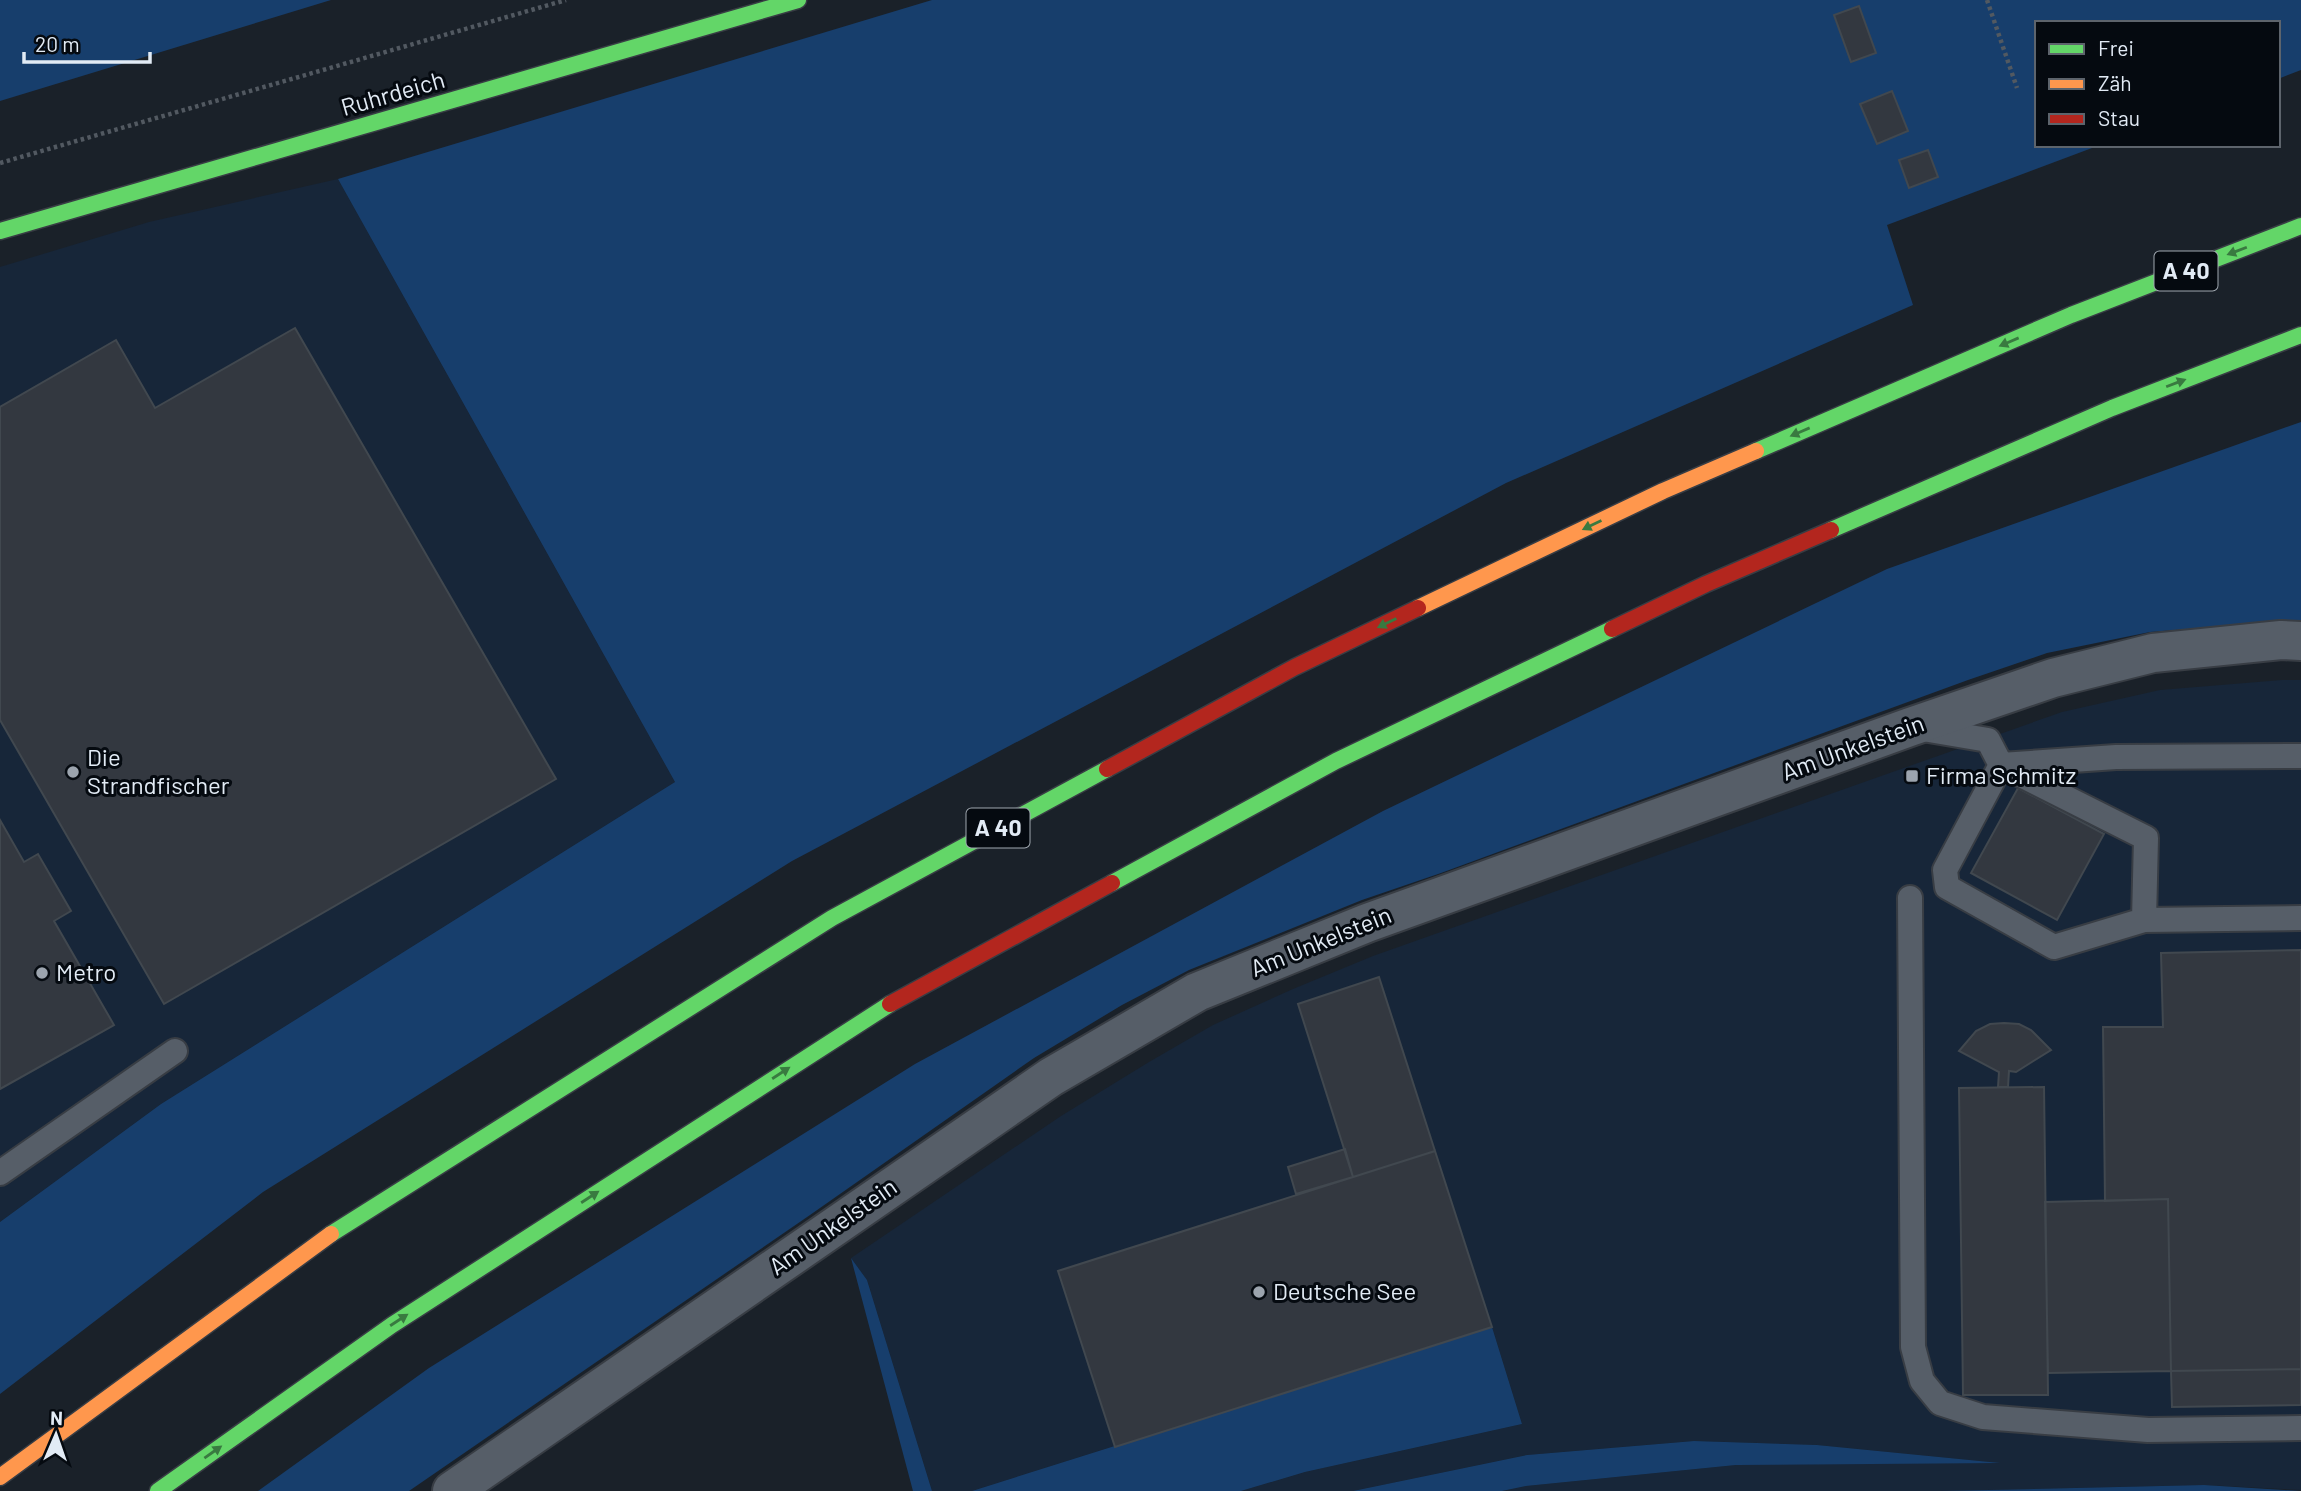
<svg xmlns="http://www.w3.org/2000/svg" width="2301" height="1491" viewBox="0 0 2301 1491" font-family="Barlow,sans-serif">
<rect width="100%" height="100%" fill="#1a2129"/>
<path fill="#172639" d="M338,179L675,782L161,1104L0,1222V267L149,222Z
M2282,680H2301V1490L2204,1485L1941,1491H1502L1526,1486L1736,1465L1989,1462L1817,1445L1694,1441L1527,1455L1353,1491H1241L1305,1472L1522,1424L1492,1327L972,1491H932L867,1280L851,1258L1061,1116L1149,1062L1213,1025L1293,989L1373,956L2062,712L2160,690Z"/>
<path fill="#173e6c" d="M0,0H331L0,101Z
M932,0H2301V70L2278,79V23H2037V145H2100L1887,225L1913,305L1506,483L792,861L263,1192L0,1394V1222L161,1104L675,782L338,179Z
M2301,422V620L2150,632L2047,653L1968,680L1441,873L1362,900L1189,970L1122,1005L1034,1058L810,1215L409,1491H258L429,1368L915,1064L1383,811L1887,569Z
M851,1258L867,1280L932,1491H913Z
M1492,1327L1522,1424L1305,1472L1241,1491H972Z
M1694,1441L1817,1445L2000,1463L1736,1465L1526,1486L1502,1491H1353L1527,1455Z
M2204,1485L2301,1491H1941Z"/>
<path fill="#333840" stroke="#41484f" stroke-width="2" d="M1859,6L1876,53L1851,62L1834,15Z
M1892,91L1908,131L1877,144L1860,104Z
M1928,150L1938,177L1909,188L1899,160Z
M295,328L556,779L164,1004L0,720V407L116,340L155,408Z
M2018,788L2104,834L2057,920L1971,873Z
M0,820L24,862L38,854L71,911L54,921L114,1025L0,1089Z
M2301,950V1369L2171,1371L2168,1199L2105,1201L2103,1027H2163L2161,953Z
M1379,977L1435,1151L1353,1177L1298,1004Z
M2004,1023L2019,1024L2031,1030L2051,1050L2016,1072L2009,1071L2008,1087H1998L1999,1072L1959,1051L1976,1031L1990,1024Z
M2044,1087L2048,1395H1963L1959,1088Z
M1345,1149L1353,1177L1296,1194L1288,1167Z
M1435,1151L1492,1327L1115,1447L1058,1271Z
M2168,1199L2171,1371L2048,1373L2045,1202Z
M2301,1369V1405L2172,1407L2171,1371Z"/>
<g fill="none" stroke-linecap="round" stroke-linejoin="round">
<g stroke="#383d44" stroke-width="28">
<path id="lane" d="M1917,728L1988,740L2001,765L2146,838L2144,920L2054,947L1947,887L1945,870L2001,765L2116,757L2301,756
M1910,898L1913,1347L1922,1381L1940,1403L1983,1417L2148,1430L2301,1428
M2144,920L2301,918
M0,1173L175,1051"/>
</g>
<g stroke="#383d44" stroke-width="42">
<path id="street" d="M452,1491L1051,1077L1197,992L1367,923L1910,727L2053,678L2153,653L2281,640L2301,641"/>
</g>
<g stroke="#383d44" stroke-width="19">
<path id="fast" d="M0,231L798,0
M1756,451L2071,315L2301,226
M1831,530L2112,408L2301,335
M1112,883L1336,761L1612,629
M331,1234L832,918L1107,769
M158,1491L392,1325L890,1004"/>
</g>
<g stroke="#383d44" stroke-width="19">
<path id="slow" d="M1418,608L1663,491L1756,451
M0,1477L331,1234"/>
</g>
<g stroke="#383d44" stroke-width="19">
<path id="jam" d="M1612,629L1706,584L1831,530
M1107,769L1295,667L1418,608
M890,1004L1112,883"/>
</g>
<path stroke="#525961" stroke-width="4.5" stroke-dasharray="3.5 3.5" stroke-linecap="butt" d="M1987,0L2017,88
M0,163L566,0"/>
<use href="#lane" stroke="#565e68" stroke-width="24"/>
<use href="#street" stroke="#565e68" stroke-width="38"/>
<use href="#fast" stroke="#63d668" stroke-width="16"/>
<use href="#slow" stroke="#ff974d" stroke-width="16"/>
<use href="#jam" stroke="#b3261e" stroke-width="16"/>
</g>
<defs><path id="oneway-solid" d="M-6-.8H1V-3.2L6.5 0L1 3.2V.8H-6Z" transform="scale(1.75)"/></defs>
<g fill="#397a40">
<use href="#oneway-solid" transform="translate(2237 251) rotate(159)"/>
<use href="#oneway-solid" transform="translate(2009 342) rotate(157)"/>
<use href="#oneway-solid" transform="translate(2176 383) rotate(-21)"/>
<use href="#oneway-solid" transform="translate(1800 432) rotate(157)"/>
<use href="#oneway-solid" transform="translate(1592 525) rotate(154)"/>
<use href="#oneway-solid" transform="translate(1387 623) rotate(154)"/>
<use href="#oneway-solid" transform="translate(781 1073) rotate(-33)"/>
<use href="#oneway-solid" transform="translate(590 1197) rotate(-33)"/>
<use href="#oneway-solid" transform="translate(399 1320) rotate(-33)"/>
<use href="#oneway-solid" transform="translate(213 1452) rotate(-35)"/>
</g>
<g fill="#9ca4ae" stroke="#050a10" stroke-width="2.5">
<circle cx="73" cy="772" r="7"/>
<rect x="1905" y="769" width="14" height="14" rx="3.5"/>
<circle cx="42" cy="973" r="7"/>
<circle cx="1259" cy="1292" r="7"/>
</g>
<g text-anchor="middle" stroke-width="6" stroke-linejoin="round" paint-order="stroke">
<g fill="#050a10" stroke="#a0a8b0" stroke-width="2">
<rect x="2154.5" y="251.5" width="63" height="39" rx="5"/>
<rect x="966.5" y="808.5" width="63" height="39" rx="5"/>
</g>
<g font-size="23" font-weight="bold" fill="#e2ebf5">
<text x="2186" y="279">A 40</text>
<text x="998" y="836">A 40</text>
</g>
<g font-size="24" fill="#e2ebf5" stroke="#050a10">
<text transform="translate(393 94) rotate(-16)" y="8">Ruhrdeich</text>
<text transform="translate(1853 748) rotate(-20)" y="8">Am Unkelstein</text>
<text transform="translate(1321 942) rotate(-22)" y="8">Am Unkelstein</text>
<text transform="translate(833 1227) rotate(-35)" y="8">Am Unkelstein</text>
</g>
<g font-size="24" fill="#e2ebf5" stroke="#050a10" text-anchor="start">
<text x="87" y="766">Die<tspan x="87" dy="28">Strandfischer</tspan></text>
<text x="1926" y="784">Firma Schmitz</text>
<text x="56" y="981">Metro</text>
<text x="1273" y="1300">Deutsche See</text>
</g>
</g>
<rect x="2035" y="21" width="245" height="126" fill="#050a10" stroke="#5d646c" stroke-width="2"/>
<rect x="2049" y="44" width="35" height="10" fill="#63d668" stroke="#5d646c" stroke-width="2"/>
<text x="2098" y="56" font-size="21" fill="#e2ebf5">Frei</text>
<rect x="2049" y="79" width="35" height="10" fill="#ff974d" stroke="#5d646c" stroke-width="2"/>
<text x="2098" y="91" font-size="21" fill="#e2ebf5">Zäh</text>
<rect x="2049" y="114" width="35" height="10" fill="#b3261e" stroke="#5d646c" stroke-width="2"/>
<text x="2098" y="126" font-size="21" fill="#e2ebf5">Stau</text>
<g transform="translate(56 1435) rotate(2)" stroke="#050a10" stroke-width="5" paint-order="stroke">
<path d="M0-5L12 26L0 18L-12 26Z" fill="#e2ebf5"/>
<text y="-10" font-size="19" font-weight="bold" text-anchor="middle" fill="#e2ebf5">N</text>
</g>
<path d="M24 52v10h126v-10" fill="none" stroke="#e2ebf5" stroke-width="3.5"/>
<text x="35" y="52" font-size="21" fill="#e2ebf5" stroke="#050a10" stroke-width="5" paint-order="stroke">20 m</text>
</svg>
